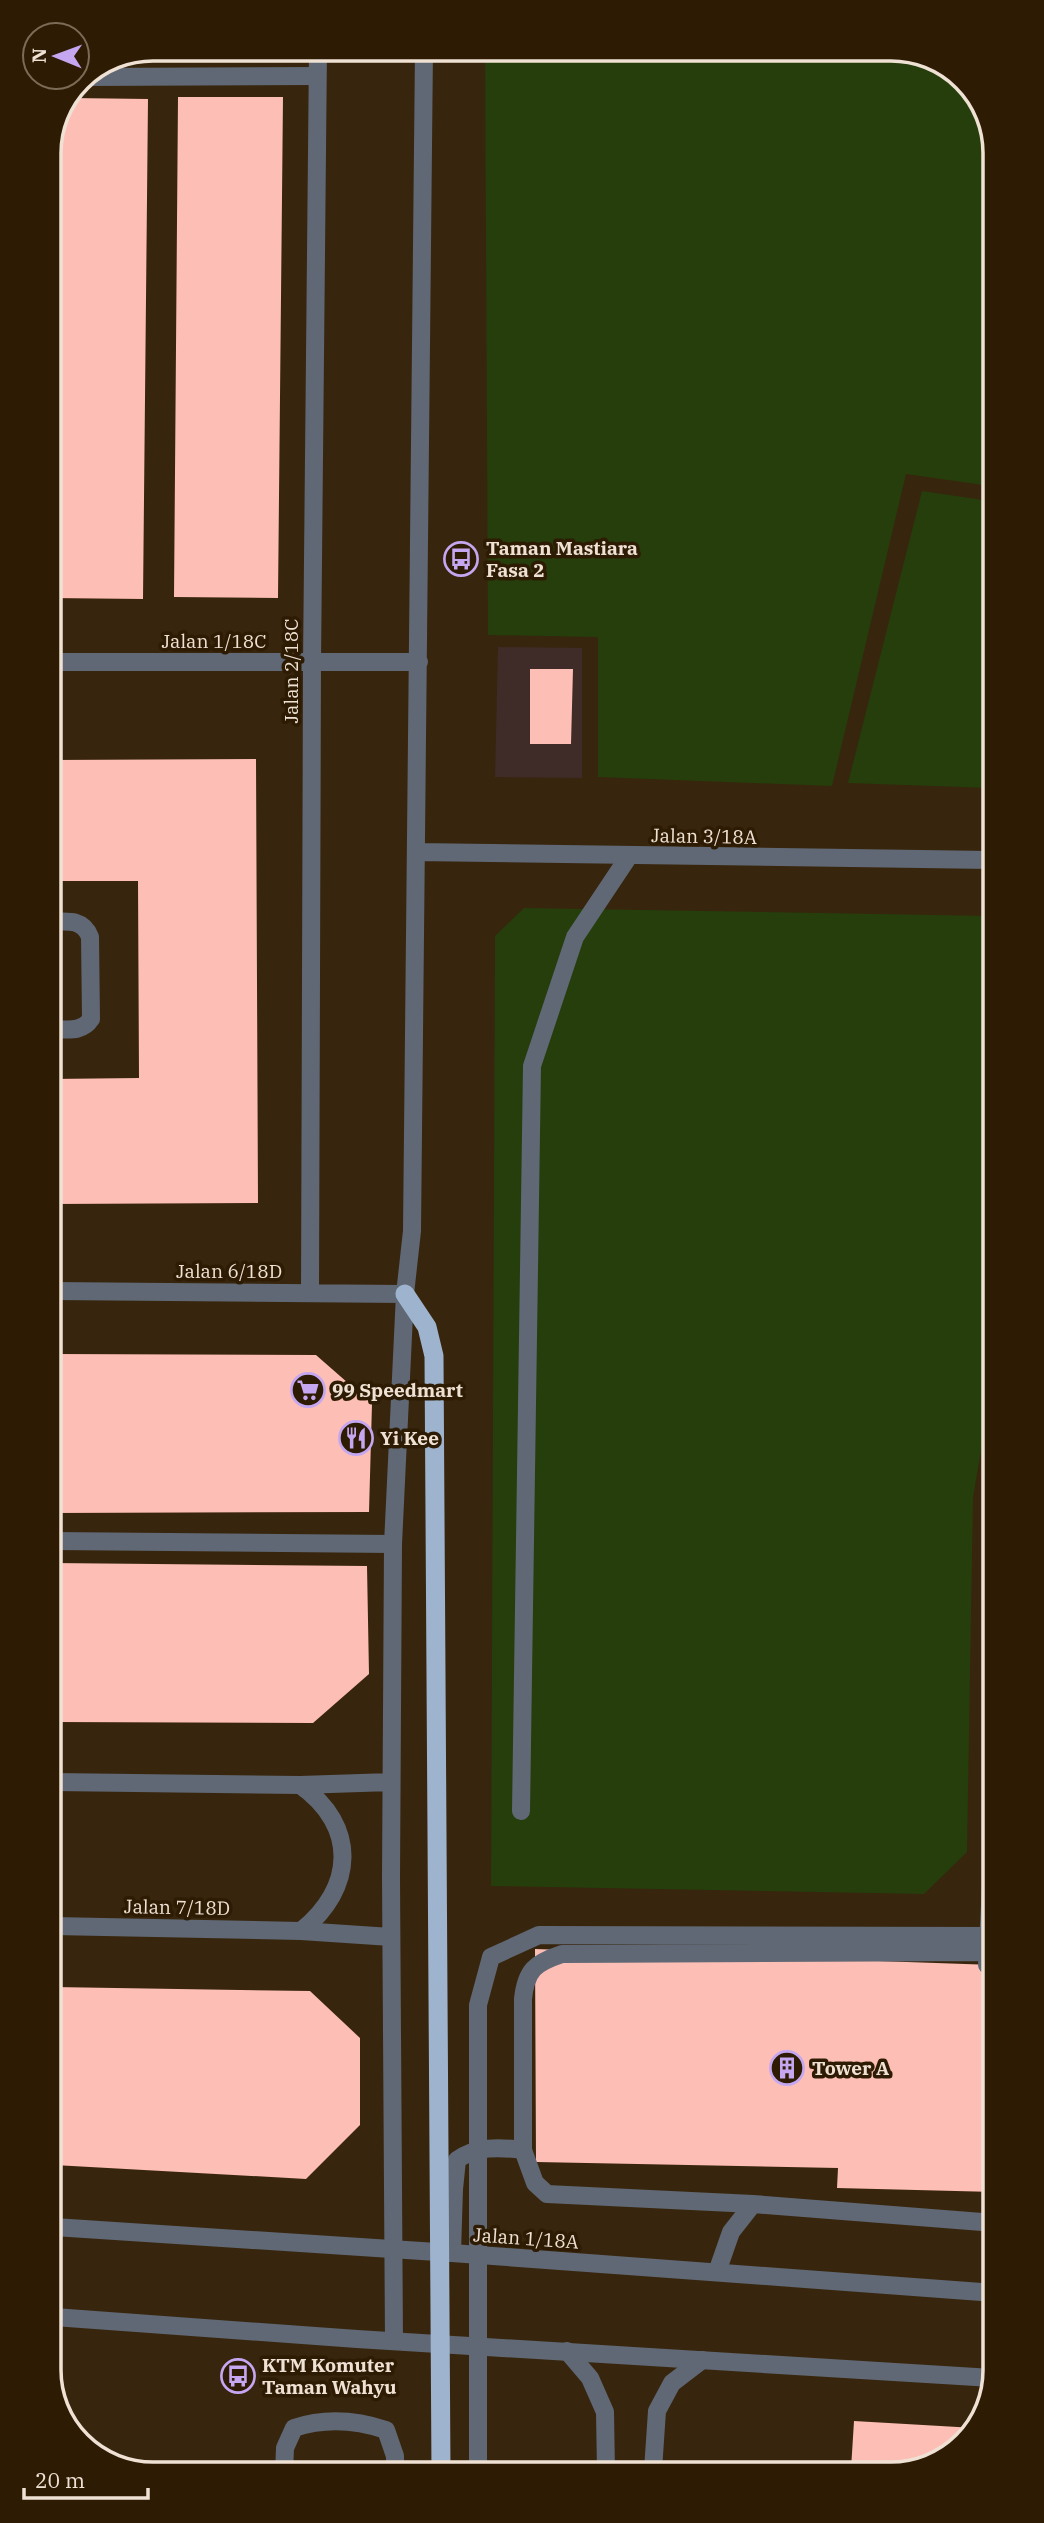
<svg xmlns="http://www.w3.org/2000/svg" width="1044" height="2523" viewBox="0 0 1044 2523" font-family="'IBM Plex Serif',serif">
<rect width="100%" height="100%" fill="#38250d"/>
<path fill="#3f2b27" d="M498,647L582,648V778L495,777Z"/>
<path fill="#253e0c" d="M485,49H898L954,71L990,120V486L906,474L832,786L598,777V637L488,635Z
M922,491L990,501L991,788L848,783Z
M524,908L991,916L993,1381L973,1497L967,1852L924,1894L491,1886L495,936Z"/>
<path fill="#fcbeb5" d="M169,49H273V56L169,54Z
M178,97H283L278,598L174,597Z
M71,98L148,99L143,599L50,598L49,147Z
M530,669H573L571,744H530Z
M256,759L258,1203L52,1204L51,1079L139,1078L138,881H51V760Z
M52,1354L316,1355L372,1404L369,1512L52,1513Z
M52,1563L367,1566L369,1674L313,1723L53,1722Z
M535,1949L994,1965L995,2192L837,2188L838,2168L536,2162Z
M53,1987L310,1991L360,2038V2125L306,2179L54,2165Z
M854,2421L975,2428L974,2433L924,2469H851Z"/>
<g fill="none" stroke-linecap="round" stroke-linejoin="round">
<path stroke="#5f6874" stroke-width="18" d="M85,77L317,76
M51,922C68,921 83,919 90,937L91,1019C82,1033 67,1029 51,1029
M52,1541L393,1544
M521,1811L532,1066L575,937L629,856
M994,1952L562,1954C535,1963 526,1970 523,1999V2150L535,2183L547,2194L753,2204L995,2223
M987,1965L994,1825
M452,2253L454,2189L457,2160C476,2146 499,2147 523,2150
M717,2272L731,2232L753,2204
M567,2351L590,2378L605,2412L606,2471
M653,2470L657,2411L672,2383L702,2360
M478,2472V2005L491,1957L539,1935L994,1936
M284,2473L285,2448L294,2428C324,2418 356,2420 386,2430L395,2456V2472"/>
<path stroke="#5f6874" stroke-width="18" d="M50,662H419
M416,852L991,860
M52,1291L405,1294
M310,1293L312,663L318,49
M53,1782L300,1785L391,1782
M300,1785C358,1826 355,1888 301,1931
M53,1926L301,1931L391,1937
M394,2341L391,1878L393,1544L405,1294L412,1231L424,49"/>
<path stroke="#5f6874" stroke-width="18" d="M54,2227L452,2253L995,2293
M54,2317L357,2339L992,2378"/>
<path stroke="#9eb3cd" stroke-width="19" d="M405,1294L427,1327L434,1356L441,2472"/>
</g>
<defs>
<g id="bus-ring" transform="scale(1.75)"><circle r="9.5" fill="#2e1b03" stroke="#c5a7f1" stroke-width="1.5"/><path d="M-5-6H5V4H4V6H2V4H-2V6H-4V4H-5ZM-3.5-4V0h7V-4ZM-3.5 1.2v1.5H-2V1.2ZM2 1.2v1.5H3.5V1.2Z" fill="#c5a7f1"/></g>
<g id="supermarket-ring" transform="scale(1.75)"><circle r="9.5" fill="#2e1b03" stroke="#c5a7f1" stroke-width="1.5"/><path d="M-6-5.5h2.5l.6 2H6L4.5 2H-2.5L-4.4-4H-6ZM-1.5 3.2a1.3 1.3 0 1 0 .1 0ZM3 3.2a1.3 1.3 0 1 0 .1 0Z" fill="#c5a7f1"/></g>
<g id="restaurant-ring" transform="scale(1.75)"><circle r="9.5" fill="#2e1b03" stroke="#c5a7f1" stroke-width="1.5"/><path d="M-5-6h1v4h1v-4h1v4h1v-4h1v5L-1.5 .5V6h-2V.5L-5-1ZM5-6V6H3V1.5H1.5Q1.5-4 5-6Z" fill="#c5a7f1"/></g>
<g id="building-ring" transform="scale(1.75)"><circle r="9.5" fill="#2e1b03" stroke="#c5a7f1" stroke-width="1.5"/><path d="M-4-6H4V6H1V3H-1V6H-4ZM-2.5-4.3h1.7v1.8h-1.7ZM.8-4.3h1.7v1.8H.8ZM-2.5-1h1.7V.8h-1.7ZM.8-1h1.7V.8H.8Z" fill="#c5a7f1"/></g>
</defs>
<g fill-rule="evenodd">
<use href="#bus-ring" x="461" y="559"/>
<use href="#supermarket-ring" x="308" y="1390"/>
<use href="#restaurant-ring" x="356" y="1438"/>
<use href="#building-ring" x="787" y="2068"/>
<use href="#bus-ring" x="238" y="2376"/>
</g>
<g text-anchor="middle" stroke-width="7" stroke-linejoin="round" paint-order="stroke">
<g font-size="19" font-weight="bold" fill="#efe2d4" stroke="#2e1b03" text-anchor="start">
<text x="486" y="555">Taman Mastiara<tspan x="486" dy="22">Fasa 2</tspan></text>
<text x="332" y="1397">99 Speedmart</text>
<text x="380" y="1445">Yi Kee</text>
<text x="812" y="2075">Tower A</text>
<text x="262" y="2372">KTM Komuter<tspan x="262" dy="22">Taman Wahyu</tspan></text>
</g>
<g font-size="19" fill="#efe2d4" stroke="#2e1b03">
<text x="214" y="648">Jalan 1/18C</text>
<text transform="translate(291 671) rotate(-90)" y="7">Jalan 2/18C</text>
<text transform="translate(704 836) rotate(1)" y="7">Jalan 3/18A</text>
<text x="229" y="1278">Jalan 6/18D</text>
<text transform="translate(177 1907) rotate(1)" y="7">Jalan 7/18D</text>
<text transform="translate(526 2238) rotate(4)" y="7">Jalan 1/18A</text>
</g>
</g>
<path d="M0 0H1044V2523H0ZM153 61H891A92 92 0 0 1 983 153V2370A92 92 0 0 1 891 2462H153A92 92 0 0 1 61 2370V153A92 92 0 0 1 153 61Z" fill="#2e1b03" fill-rule="evenodd"/>
<path fill="none" stroke="#efe2d4" stroke-width="3.5" d="M153 61H891A92 92 0 0 1 983 153V2370A92 92 0 0 1 891 2462H153A92 92 0 0 1 61 2370V153A92 92 0 0 1 153 61Z"/>
<g transform="translate(56 56) rotate(271)"><circle r="33" fill="#2e1b03" stroke="#7b6b57" stroke-width="2"/>
<path d="M0-5L12 26L0 18L-12 26Z" fill="#c5a7f1"/>
<text y="-10" font-size="19" font-weight="bold" text-anchor="middle" fill="#efe2d4">N</text>
</g>
<path d="M24 2488v10h124v-10" fill="none" stroke="#efe2d4" stroke-width="3.5"/>
<text x="35" y="2488" font-size="21" fill="#efe2d4" stroke="#2e1b03" stroke-width="5" paint-order="stroke">20 m</text>
</svg>
